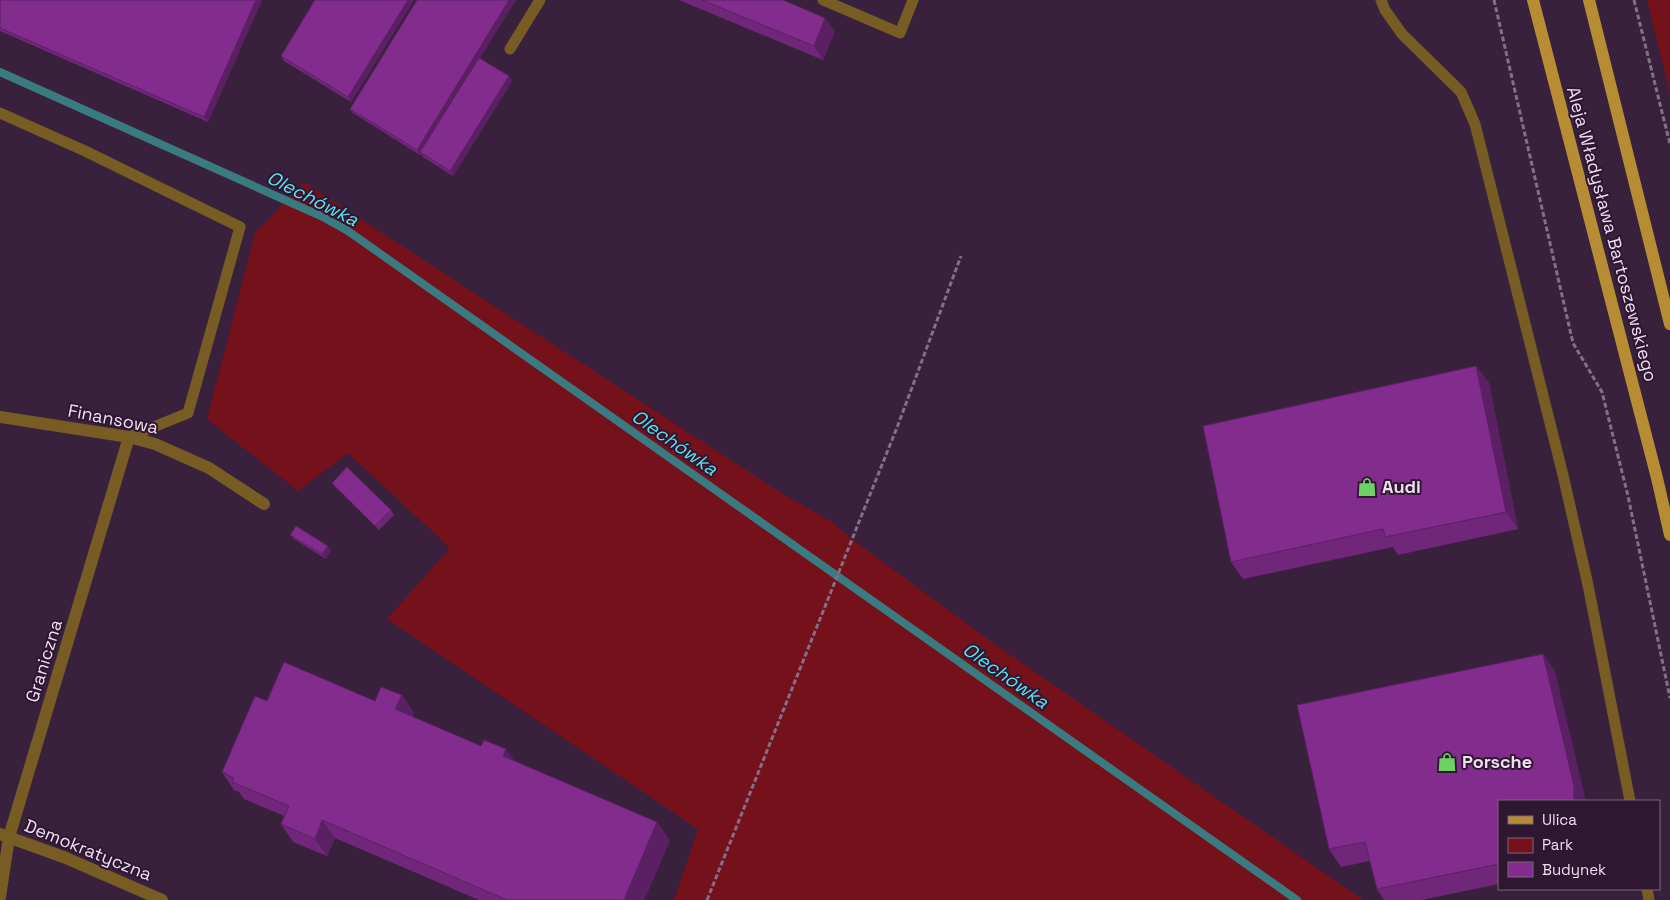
<svg xmlns="http://www.w3.org/2000/svg" width="1670" height="900" viewBox="0 0 1670 900" font-family="'Space Grotesk',sans-serif">
<rect width="100%" height="100%" fill="#39213d"/>
<path fill="#75111b" d="M1647,0H1670V93Z
M304,182L778,491L832,522L852,539L982,635L1363,900H674L698,829L387,619L450,548L348,453L298,491L207,419L255,233Z"/>
<g fill="none" stroke-linecap="round" stroke-linejoin="round">
<path stroke="#397b80" stroke-width="8" d="M0,72L323,217L348,231L1297,900"/>
<path stroke="#846f87" stroke-width="3" stroke-dasharray="5 2.5" stroke-linecap="butt" d="M1494,0L1573,343L1602,392L1628,496L1670,698
M1634,0L1670,144
M707,900L898,425L961,256"/>
<path stroke="#775c23" stroke-width="11" d="M823,0L900,33L913,0
M1381,0L1385,10L1402,34L1461,92L1475,124L1563,475L1588,585L1630,801
M510,49L540,0
M0,113L85,151L240,227L188,413L129,437
M1647,889L1649,900"/>
<path stroke="#775c23" stroke-width="12" d="M0,417L129,437L155,444L209,468L264,504
M0,897L9,837L129,437"/>
<path stroke="#775c23" stroke-width="12" d="M0,834L66,858L162,900"/>
<path stroke="#b78d34" stroke-width="12" d="M1533,0L1657,478L1670,535
M1589,0L1670,324"/>
</g>
<path fill="#70277a" d="M0,0H262L208,122L0,31Z
M315,0H414L351,102L284,61L281,56Z
M679,0H783L835,31L823,60Z
M480,58L509,76L512,81L453,176L423,157L421,154L420,155L353,113L350,109Z
M1476,366L1489,383L1518,529L1398,555L1393,547L1243,579L1231,562Z
M332,483L391,510L394,515L379,530L335,487Z
M290,535L331,551L326,559L294,539Z
M1555,671L1499,801V884L1421,900H1384L1377,889L1370,861L1341,867L1329,849Z
M402,695L414,713L412,717L514,760L670,840L644,900H479L335,838L327,856L293,842L281,824L284,816L244,799L239,792L234,790L222,772L267,701H375Z"/>
<path fill="#5b2063" d="M256,0H262L208,122L204,117Z
M408,0H414L351,102L348,97Z
M509,0H516L421,153L420,152L421,154L420,155L417,150Z
M825,18L835,31L823,60L814,46Z
M509,76L512,81L453,176L450,171Z
M1476,366L1489,383L1518,529L1506,512Z
M328,546L331,551L326,559L322,554Z
M1543,654L1555,671L1586,801H1574Z
M402,695L414,713L407,727L395,709Z
M506,749L518,766L503,756Z
M322,820L335,838L327,856L315,839Z
M657,822L670,840L644,900H624Z"/>
<path fill="#822d8e" stroke="#5b2063" d="M0,0H256L204,117L0,28Z
M315,0H408L348,97L281,56Z
M417,0H509L417,150L350,109Z
M702,0H783L825,18L814,46Z
M479,58L509,76L450,171L420,152Z
M1476,366L1506,512L1385,537L1383,529L1231,562L1203,426Z
M347,467L391,510L375,526L332,483Z
M296,526L328,546L322,554L290,535Z
M1543,654L1574,786V801H1499V864L1377,889L1365,842L1329,849L1297,705Z
M284,662L375,701L381,687L402,695L395,709L481,746L484,740L506,749L503,756L657,822L624,900H507L322,820L315,839L281,824L289,806L232,782L234,778L222,772L255,696L267,701Z"/>
<defs>
<g id="shop-bare" transform="scale(1.5)"><path d="M-5-2.5h2.3a2.7 3.5 0 0 1 5.4 0H5L5.5 6h-11ZM-1.5-2.5h3a1.5 2.3 0 0 0-3 0Z" fill="#6ad363" stroke="#2f1732" stroke-width="2.5" paint-order="stroke"/></g>
</defs>
<g fill-rule="evenodd">
<use href="#shop-bare" x="1367" y="487"/>
<use href="#shop-bare" x="1447" y="762"/>
</g>
<g text-anchor="middle" stroke-width="4" stroke-linejoin="round" paint-order="stroke">
<g font-size="18" fill="#eedef0" stroke="#2f1732">
<text transform="translate(1612 234) rotate(75)" y="6">Aleja Władysława Bartoszewskiego</text>
<text transform="translate(113 419) rotate(11)" y="6">Finansowa</text>
<text transform="translate(44 661) rotate(-73)" y="6">Graniczna</text>
<text transform="translate(88 850) rotate(22)" y="6">Demokratyczna</text>
</g>
<g font-size="18" font-weight="bold" fill="#eedef0" stroke="#2f1732" text-anchor="start">
<text x="1382" y="493">Audi</text>
<text x="1462" y="768">Porsche</text>
</g>
<g font-size="19" font-style="italic" fill="#5ae3ee" stroke="#2f1732">
<text transform="translate(313 198) rotate(27)" y="7">Olechówka</text>
<text transform="translate(675 442) rotate(35)" y="7">Olechówka</text>
<text transform="translate(1006 675) rotate(35)" y="7">Olechówka</text>
</g>
</g>
<rect x="1498" y="800" width="162" height="90" fill="#2f1732" stroke="#7b677e"/>
<rect x="1508" y="816" width="25" height="8" fill="#b78d34" stroke="#7b677e"/>
<text x="1542" y="825" font-size="15" fill="#eedef0">Ulica</text>
<rect x="1508" y="838" width="25" height="15" fill="#75111b" stroke="#7b677e"/>
<text x="1542" y="850" font-size="15" fill="#eedef0">Park</text>
<rect x="1508" y="862" width="25" height="15" fill="#822d8e" stroke="#7b677e"/>
<text x="1542" y="875" font-size="15" fill="#eedef0">Budynek</text>
</svg>
